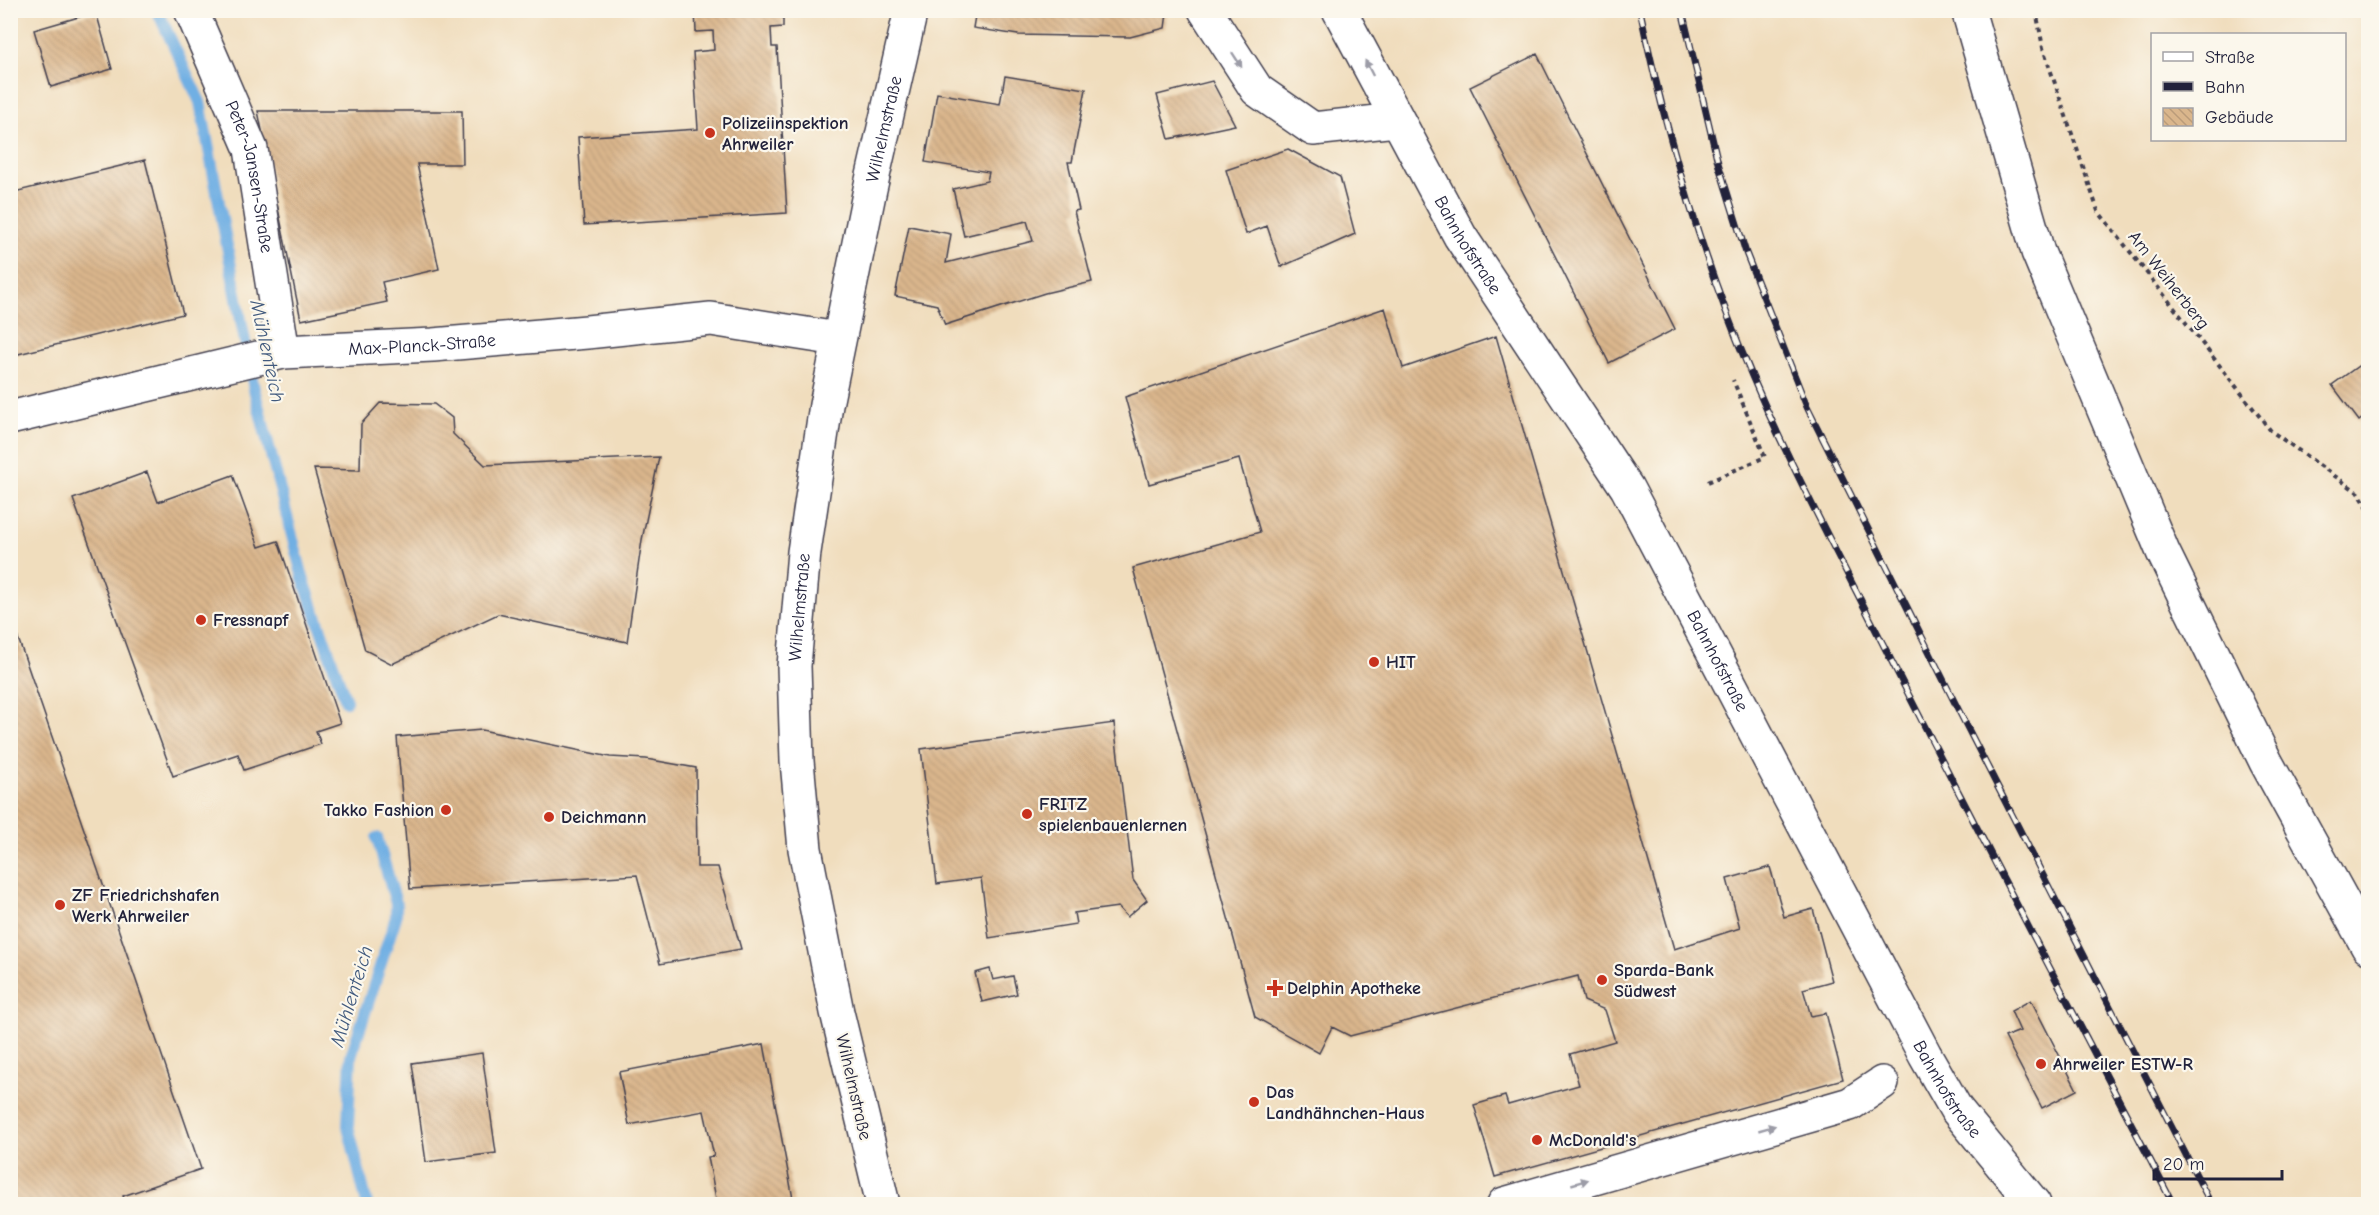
<svg xmlns="http://www.w3.org/2000/svg" width="2379" height="1215" viewBox="0 0 2379 1215" font-family="'Comic Neue',sans-serif">
<defs>
<pattern id="building-back-hatch" width="6" height="6" patternUnits="userSpaceOnUse" patternTransform="scale(1.5)"><rect width="6" height="6" fill="#dab68c"/><path d="M-1 5l2 2M0 0l6 6M5-1l2 2" fill="none" stroke="#bb9c7a"/></pattern>
</defs>
<rect width="100%" height="100%" fill="#fbf7ec"/>
<filter id="ink" filterUnits="userSpaceOnUse"><feTurbulence type="fractalNoise" baseFrequency=".0167" numOctaves="2"/><feDisplacementMap in="SourceGraphic" scale="12" xChannelSelector="R" yChannelSelector="G"/><feConvolveMatrix kernelMatrix="1 2 1 2 8 2 1 2 1" color-interpolation-filters="sRGB"/></filter>
<filter id="wash" filterUnits="userSpaceOnUse"><feTurbulence type="fractalNoise" baseFrequency=".008" numOctaves="4" result="noise"/><feDisplacementMap in="SourceGraphic" scale="24" xChannelSelector="R" yChannelSelector="G"/><feGaussianBlur stdDeviation="1.35" result="paint"/><feColorMatrix in="noise" values="0 0 0 0 0 0 0 0 0 0 0 0 0 0 0 0 0 1.4 0 .05"/><feComposite in="paint" operator="in"/></filter>
<g filter="url(#wash)">
<rect width="100%" height="100%" fill="#f0ddbd"/>
<g fill="none" stroke-linecap="round" stroke-linejoin="round">
<path stroke="#70afe3" stroke-width="12" d="M157,10L200,102L254,389L303,578L346,701
M367,1204L348,1126L351,1056L396,917V903L377,838"/>
</g>
<g id="blocks">
<path fill="url(#building-back-hatch)" d="M695,10H783V27L771,28L772,47H777L787,213L584,225L578,137L698,129L693,52L714,50L713,31L696,32Z
M976,10H1166L1167,13L1165,28L1130,37L1018,35L973,28Z
M96,12L112,69L51,87L34,30Z
M1537,54L1675,329L1609,363L1470,87Z
M1005,76L1086,89L1072,162H1068L1079,210L1074,211L1092,282L1045,293L945,325L937,305L895,296L909,226L951,234L946,263L1033,241L1027,221L964,236L953,189L987,181L989,172L925,162L937,93L1000,104Z
M1212,81L1235,125L1169,139L1157,95Z
M258,111H462L463,164H417L439,269L382,282L387,302L301,320Z
M1288,149L1340,177L1355,234L1281,267L1267,226L1246,234L1226,170Z
M145,160L183,314L10,356V193Z
M1385,308L1403,368L1496,336L1674,949L1740,928L1727,879L1770,867L1784,917L1813,909L1832,981L1803,989L1811,1016L1826,1013L1843,1079L1495,1177L1474,1105L1505,1096L1508,1105L1579,1085L1570,1054L1615,1041L1605,1010L1584,1001L1578,976L1350,1036L1332,1027L1319,1053L1255,1017L1133,568L1260,532L1239,459L1149,484L1125,397Z
M2368,359V414L2359,421L2332,385Z
M380,403L434,404L452,418L453,434L485,465L659,457L642,540L627,642L498,614L392,664L365,650L314,469L360,470L361,424Z
M147,472L158,502L233,475L259,547L278,541L340,723L316,731L321,744L244,770L238,754L173,776L73,499Z
M18,638L201,1169L123,1196L126,1204H10V641Z
M1114,723L1133,880L1147,900L1127,917L1118,907L1074,913L1076,924L989,938L981,878L937,884L921,749Z
M482,730L610,757L646,759L696,768L697,867H718L741,949L660,964L637,875L410,889L397,737Z
M990,969L993,980L1013,976L1017,994L982,1002L975,973Z
M2031,1000L2077,1090L2042,1108L2005,1037L2020,1031L2011,1011Z
M764,1044L794,1204H717L708,1157L714,1156L704,1111L629,1125L619,1072Z
M482,1053L496,1153L426,1162L412,1063Z"/>
</g>
</g>
<g filter="url(#ink)">
<use href="#blocks" fill-opacity="0" stroke="#413e4e" stroke-width="1.5"/>
<g fill="none" stroke-linecap="round" stroke-linejoin="round">
<g stroke="#413e4e" stroke-width="36">
<g id="minor">
<path id="s1" d="M191,10L251,149L283,352"/>
<path d="M1205,10L1257,90L1313,129L1396,120"/>
<path id="s2" d="M1339,10L1460,236L1627,488L1925,1055L1956,1109L2034,1204"/>
<path id="s3" d="M10,418L283,352L433,345L587,332L711,319L838,339"/>
<path d="M1504,1204L1850,1104L1882,1083"/>
</g>
</g>
<g stroke="#413e4e" stroke-width="36">
<g id="major">
<path d="M1968,10L2038,252L2163,552L2266,762L2368,947"/>
<path id="s4" d="M883,1204L837,1012L805,849L797,761L794,666L804,552L826,405L870,189L911,10"/>
</g>
</g>
<path stroke="#413e4e" stroke-width="4" stroke-dasharray="4.5 4.5" stroke-linecap="butt" d="M2036,10L2043,48L2098,211L2271,431L2359,493L2368,508
M1708,482L1765,457L1733,380"/>
<use href="#minor" stroke="#fff" stroke-width="33"/>
<use href="#major" stroke="#fff" stroke-width="33"/>
<g stroke="#22223b" stroke-width="7">
<path id="rail" d="M1640,10C1666,135 1702,259 1752,376C1793,472 1844,566 1891,660C1983,842 2079,1023 2173,1204
M1682,10L1718,163L1746,253L1807,407L1961,715L2211,1204"/>
</g>
<use href="#rail" stroke="#fbf7ec" stroke-width="4.5" stroke-dasharray="14" stroke-linecap="butt"/>
</g>
<defs><path id="oneway-solid" d="M-6-.8H1V-3.2L6.5 0L1 3.2V.8H-6Z" transform="scale(1.5)"/></defs>
<g fill="#9c9ca7">
<use href="#oneway-solid" transform="translate(1237 60) rotate(57)"/>
<use href="#oneway-solid" transform="translate(1369 68) rotate(-117)"/>
<use href="#oneway-solid" transform="translate(1767 1128) rotate(-16)"/>
<use href="#oneway-solid" transform="translate(1580 1182) rotate(-16)"/>
</g>
</g>
<g fill="#c8321e" stroke="#fbf7ec" stroke-width="2">
<circle cx="710" cy="133" r="6"/>
<circle cx="201" cy="620" r="6"/>
<circle cx="1374" cy="662" r="6"/>
<circle cx="446" cy="810" r="6"/>
<circle cx="1027" cy="814" r="6"/>
<circle cx="549" cy="817" r="6"/>
<circle cx="60" cy="905" r="6"/>
<circle cx="1602" cy="980" r="6"/>
<path d="M1272 979h6v6h6v6h-6v6h-6v-6h-6v-6h6z"/>
<circle cx="2041" cy="1064" r="6"/>
<circle cx="1254" cy="1102" r="6"/>
<circle cx="1537" cy="1140" r="6"/>
</g>
<g text-anchor="middle" stroke-width="4.5" stroke-linejoin="round" paint-order="stroke">
<g font-size="18" font-weight="bold" fill="#22223b" stroke="#fbf7ec" text-anchor="start">
<text x="722" y="129">Polizeiinspektion<tspan x="722" dy="21">Ahrweiler</tspan></text>
<text x="213" y="626">Fressnapf</text>
<text x="1386" y="668">HIT</text>
<text x="1039" y="810">FRITZ<tspan x="1039" dy="21">spielenbauenlernen</tspan></text>
<text x="434" y="816" text-anchor="end">Takko Fashion</text>
<text x="561" y="823">Deichmann</text>
<text x="72" y="901">ZF Friedrichshafen<tspan x="72" dy="21">Werk Ahrweiler</tspan></text>
<text x="1614" y="976">Sparda-Bank<tspan x="1614" dy="21">Südwest</tspan></text>
<text x="1287" y="994">Delphin Apotheke</text>
<text x="2053" y="1070">Ahrweiler ESTW-R</text>
<text x="1266" y="1098">Das<tspan x="1266" dy="21">Landhähnchen-Haus</tspan></text>
<text x="1549" y="1146">McDonald's</text>
</g>
<g font-size="18" fill="#22223b" stroke="#fbf7ec">
<text dy="6" stroke="none"><textPath href="#s4" startOffset="1092">Wilhelmstraße</textPath></text>
<text dy="6" stroke="none"><textPath href="#s1" startOffset="178">Peter-Jansen-Straße</textPath></text>
<text dy="6" stroke="none"><textPath href="#s2" startOffset="268">Bahnhofstraße</textPath></text>
<text transform="translate(2169 280) rotate(52)" y="6">Am Weiherberg</text>
<text dy="6" stroke="none"><textPath href="#s3" startOffset="420">Max-Planck-Straße</textPath></text>
<text dy="6" stroke="none"><textPath href="#s4" startOffset="606">Wilhelmstraße</textPath></text>
<text dy="6" stroke="none"><textPath href="#s2" startOffset="754">Bahnhofstraße</textPath></text>
<text transform="translate(854 1087) rotate(77)" y="6">Wilhelmstraße</text>
<text dy="6" stroke="none"><textPath href="#s2" startOffset="1240">Bahnhofstraße</textPath></text>
</g>
<g font-size="20" font-style="italic" fill="#415a7e" stroke="#fbf7ec">
<text transform="translate(268 351) rotate(78)" y="7">Mühlenteich</text>
<text transform="translate(351 996) rotate(-73)" y="7">Mühlenteich</text>
</g>
</g>
<rect width="2379" height="1215" fill="none" stroke="#fbf7ec" stroke-width="36"/>
<rect x="2151" y="33" width="195" height="108" fill="#fbf7ec" stroke="#a4a2a5" stroke-width="1.5"/>
<rect x="2163" y="52" width="30" height="9" fill="#ffffff" stroke="#a4a2a5" stroke-width="1.5"/>
<text x="2205" y="63" font-size="18" fill="#22223b">Straße</text>
<rect x="2163" y="82" width="30" height="9" fill="#22223b" stroke="#a4a2a5" stroke-width="1.5"/>
<text x="2205" y="93" font-size="18" fill="#22223b">Bahn</text>
<rect x="2163" y="108" width="30" height="18" fill="url(#building-back-hatch)" stroke="#a4a2a5" stroke-width="1.5"/>
<text x="2205" y="123" font-size="18" fill="#22223b">Gebäude</text>
<path d="M2154 1170v9h128v-9" fill="none" stroke="#22223b" stroke-width="3"/>
<text x="2163" y="1170" font-size="18" fill="#22223b" stroke="#fbf7ec" stroke-width="4.5" paint-order="stroke">20 m</text>
</svg>
